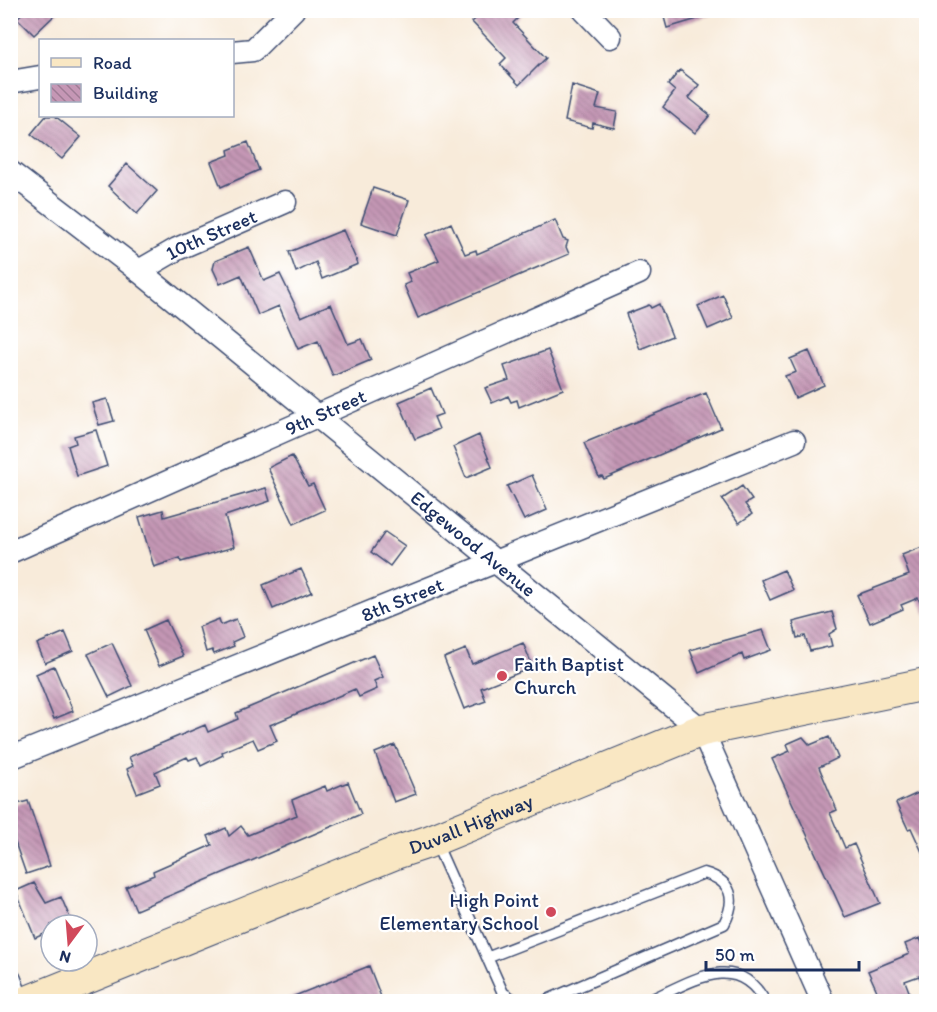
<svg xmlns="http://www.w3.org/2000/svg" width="937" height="1012" viewBox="0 0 937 1012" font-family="Itim,sans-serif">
<defs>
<pattern id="building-back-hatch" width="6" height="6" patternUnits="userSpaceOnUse" patternTransform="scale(1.5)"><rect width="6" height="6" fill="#c597b5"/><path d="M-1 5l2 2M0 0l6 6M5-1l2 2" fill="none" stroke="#9f7c96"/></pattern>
</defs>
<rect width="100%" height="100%" fill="#fff"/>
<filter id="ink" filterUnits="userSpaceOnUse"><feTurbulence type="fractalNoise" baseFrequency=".0167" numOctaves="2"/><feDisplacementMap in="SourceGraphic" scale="12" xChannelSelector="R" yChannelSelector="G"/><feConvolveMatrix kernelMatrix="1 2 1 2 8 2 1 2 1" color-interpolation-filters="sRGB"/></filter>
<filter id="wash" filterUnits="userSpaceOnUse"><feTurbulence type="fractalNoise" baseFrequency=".008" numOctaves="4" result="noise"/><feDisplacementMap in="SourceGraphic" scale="24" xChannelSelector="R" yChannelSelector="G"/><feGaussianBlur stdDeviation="1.35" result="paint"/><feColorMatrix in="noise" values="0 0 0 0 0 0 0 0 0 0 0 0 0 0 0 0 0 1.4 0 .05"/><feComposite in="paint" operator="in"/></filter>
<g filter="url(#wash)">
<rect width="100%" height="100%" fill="#f8ebda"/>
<g id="blocks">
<path fill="url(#building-back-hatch)" d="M26,10H60L34,35L17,18Z
M485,10H526L513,23L546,58L519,85L500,64L506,58L472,22Z
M662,10H710L711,15L667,28Z
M680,70L699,85L689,98L710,115L695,133L663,107L675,91L668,85Z
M572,85L600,94L596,108L617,112L614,128L593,123L592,128L565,121Z
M46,116H55L81,137L62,159L31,134Z
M248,142L259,170L221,187L211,162L229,155L228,150Z
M127,164L157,191L137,214L108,186Z
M373,188L409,200L397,235L361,223Z
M555,220L563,239L568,241L566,247L569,254L418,318L404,285L411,282L407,273L439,260L426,235L451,223L465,254L476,250L477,254Z
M343,230L358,264L322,279L316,262L296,272L289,252Z
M249,247L264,281L280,274L301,317L331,304L348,344L362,339L371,360L333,376L318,341L298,349L279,306L258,315L241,275L220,284L213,269L215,261Z
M723,295L733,318L708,329L698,306Z
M659,304L672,336L640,349L626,314L649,305L651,308Z
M548,350L563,389L519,407L517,400L511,402L508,396L492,403L485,388L509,380L504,366Z
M809,351L824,385L795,398L785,376L796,372L790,359Z
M431,388L442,414L434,417L439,429L415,439L399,402Z
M706,393L721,428L604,479L602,476L599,477L584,443Z
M107,399L114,421L99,425L92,403Z
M96,430L107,466L77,476L68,446L76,443L74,436Z
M479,435L492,467L466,478L453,447Z
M292,456L308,486L313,484L325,510L294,524L268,468Z
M532,475L547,510L524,520L507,486Z
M742,486L752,500L745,504L752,514L739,523L722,499Z
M266,488L270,501L225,516L234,547L181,562L180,558L154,567L139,517L163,510L164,517Z
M385,532L405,546L390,566L371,552Z
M927,545V616L918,598L901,605L903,609L870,623L857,595L909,575L902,555Z
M301,569L312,592L273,609L263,585Z
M784,570L793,590L770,600L761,580Z
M832,612L837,629L829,634L832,646L810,651L805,636L797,638L793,622Z
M219,619L221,625L236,619L243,637L232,642L234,646L214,654L212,650L206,652L199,627Z
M166,620L183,656L159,666L144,630Z
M763,630L771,650L744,660L742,654L699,673L690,650Z
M65,632L73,651L45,663L37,644Z
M112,643L132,686L109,697L88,654Z
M523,643L533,667L481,688L486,701L464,709L444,658L466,649L472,664Z
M373,655L383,677L374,681L377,689L359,697L355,689L348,692L270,725L277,741L258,749L253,739L222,752L223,755L201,766L197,757L189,760L187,757L155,772L160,784L137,793L127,769L133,766L129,757L205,725L208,732L238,719L236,713Z
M54,666L73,711L54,719L36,674Z
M803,737L810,745L829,737L838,758L819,767L837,810L830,813L845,848L854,844L880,903L845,917L772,759L790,751L787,744Z
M395,745L416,794L394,802L375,753Z
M348,782L361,814L136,910L126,887L154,875L153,871L212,845L208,836L226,828L229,836L241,826L248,835L297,815L292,800L325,786L327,791Z
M927,789V863L911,828L908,829L896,803Z
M28,801L50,866L26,874L10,828V806Z
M34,883L46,903L61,897L73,925H51V931L35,938L16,891Z
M920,938L924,948L927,947V994L919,976L905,981L913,1002H882L868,971L909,954L905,944Z
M369,966L383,1002H282V1001Z"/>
</g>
</g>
<g filter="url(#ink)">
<use href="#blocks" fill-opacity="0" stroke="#3c4b71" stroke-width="1.5"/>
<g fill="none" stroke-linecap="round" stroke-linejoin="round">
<g stroke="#3c4b71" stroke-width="13">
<path id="lane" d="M436,843L503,993L517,1002
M489,957L704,873C732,881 737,899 724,924L543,1002
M646,1002C688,984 736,948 765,1002"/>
</g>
<g stroke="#3c4b71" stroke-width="25">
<g id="street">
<path d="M584,10L610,37"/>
<path d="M232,52L253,50L293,10"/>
<path d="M10,82L40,77"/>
<path id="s1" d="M10,172L139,271L702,730L823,1002"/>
<path id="s2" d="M139,271L177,249L285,202"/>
<path id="s3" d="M10,552L639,273"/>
<path id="s4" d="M10,758L794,441"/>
<path d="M10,980L18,1002"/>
</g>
</g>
<g stroke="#3c4b71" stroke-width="34">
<g id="secondary">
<path id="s5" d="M27,1002L398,852L428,842L702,730L926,684"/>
</g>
</g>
<use href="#lane" stroke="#fff" stroke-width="10"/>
<use href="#street" stroke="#fff" stroke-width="22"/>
<use href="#secondary" stroke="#f9e7c3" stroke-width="32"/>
</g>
</g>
<g fill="#d1495b" stroke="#fff" stroke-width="2">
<circle cx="502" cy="676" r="6"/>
<circle cx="551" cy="912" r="6"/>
</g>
<g text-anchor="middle" stroke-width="4.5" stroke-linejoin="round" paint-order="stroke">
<g font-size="20" fill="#1b2f5e" stroke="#fff">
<text dy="7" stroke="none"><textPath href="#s2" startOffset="81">10th Street</textPath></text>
<text dy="7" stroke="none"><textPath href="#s3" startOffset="345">9th Street</textPath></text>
<text dy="7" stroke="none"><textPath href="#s1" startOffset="594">Edgewood Avenue</textPath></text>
<text dy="7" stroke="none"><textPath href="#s4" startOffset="423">8th Street</textPath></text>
<text dy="7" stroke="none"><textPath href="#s5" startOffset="478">Duvall Highway</textPath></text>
</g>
<g font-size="20" fill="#1b2f5e" stroke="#fff" text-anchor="start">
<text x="514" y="671">Faith Baptist<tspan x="514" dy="23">Church</tspan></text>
<text x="539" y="907" text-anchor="end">High Point<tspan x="539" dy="23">Elementary School</tspan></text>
</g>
</g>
<rect width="937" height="1012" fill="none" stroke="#fff" stroke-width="36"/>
<rect x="39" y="39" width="195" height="78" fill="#ffffff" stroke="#a4acbf" stroke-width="1.5"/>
<rect x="51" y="58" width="30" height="9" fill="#f9e7c3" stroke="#a4acbf" stroke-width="1.5"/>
<text x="93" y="69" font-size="18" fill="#1b2f5e">Road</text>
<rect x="51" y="84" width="30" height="18" fill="url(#building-back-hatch)" stroke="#a4acbf" stroke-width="1.5"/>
<text x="93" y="99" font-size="18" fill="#1b2f5e">Building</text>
<g transform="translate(69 943) rotate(196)"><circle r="28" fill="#ffffff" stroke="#a4acbf" stroke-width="1.5"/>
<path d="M0-4.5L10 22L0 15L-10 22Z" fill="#d1495b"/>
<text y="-9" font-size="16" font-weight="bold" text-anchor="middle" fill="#1b2f5e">N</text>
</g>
<path d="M706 961v9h153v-9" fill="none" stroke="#1b2f5e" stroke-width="3"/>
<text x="715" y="961" font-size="18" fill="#1b2f5e" stroke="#ffffff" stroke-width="4.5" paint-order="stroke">50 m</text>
</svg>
